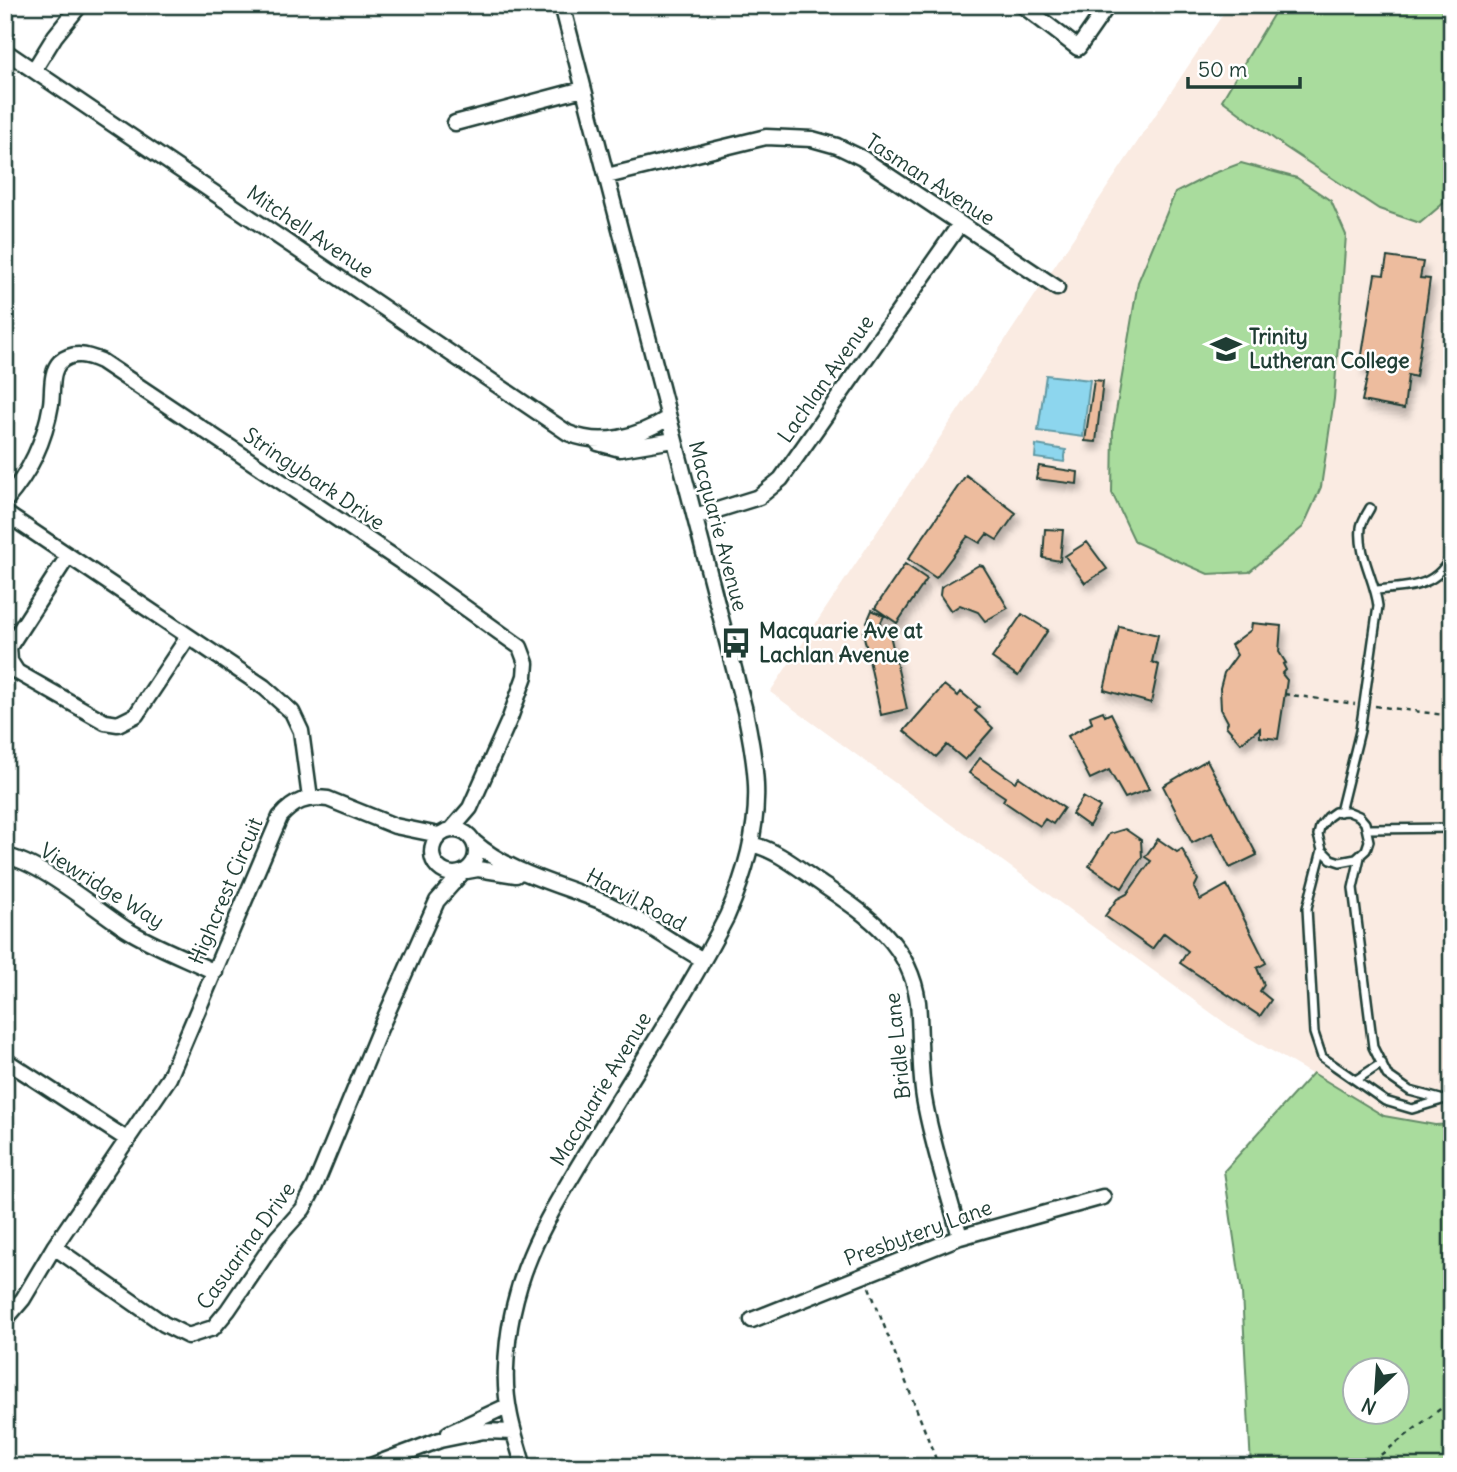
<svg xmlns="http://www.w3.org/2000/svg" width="1457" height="1472" viewBox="0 0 1457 1472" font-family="Delius,sans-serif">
<defs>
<filter id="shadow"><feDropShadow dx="4" dy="7" stdDeviation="3.5" flood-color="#0004"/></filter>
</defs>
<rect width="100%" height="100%" fill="#fff"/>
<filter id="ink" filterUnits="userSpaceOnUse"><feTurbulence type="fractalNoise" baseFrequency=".0143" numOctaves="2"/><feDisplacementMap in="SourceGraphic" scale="14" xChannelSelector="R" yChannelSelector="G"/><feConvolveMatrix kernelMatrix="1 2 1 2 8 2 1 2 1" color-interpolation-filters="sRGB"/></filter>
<g filter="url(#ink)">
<path fill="#faebe2" d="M1229,5H1452V813L1448,844L1452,864V1121L1435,1125L1384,1116L1232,1028L770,692Z"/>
<path fill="#a9dc9d" stroke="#648c68" stroke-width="2" fill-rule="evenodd" d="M1279,5H1452V196L1420,223L1379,209L1285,147L1222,100Z
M1241,163L1297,178L1331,201L1346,235L1334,399L1321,487L1303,527L1249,572L1208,574L1135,542L1112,493L1113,429L1138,282L1175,193L1212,174Z
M1313,1073L1384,1116L1435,1125L1452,1124V1467H1251L1242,1293L1224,1171ZM1356,1370H1398V1412H1356Z"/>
<path fill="#8dd6ee" stroke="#6199a4" stroke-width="2" d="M1046,375L1090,380L1083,437L1038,431Z
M1036,445L1066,450L1064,462L1035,458Z"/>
<path fill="#edbc9e" stroke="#1f3d34" stroke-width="2" filter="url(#shadow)" d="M1387,257L1423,262L1420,278L1430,279L1416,377L1408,375L1404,409L1362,401L1369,369L1360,367L1375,274L1384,275Z
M1094,380L1103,381L1096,442L1085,441Z
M1039,466L1078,472L1077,484L1036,479Z
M966,475L1016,513L997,540L987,534L980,543L968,536L936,578L908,559Z
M1045,529L1063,530L1060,561L1043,558Z
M1087,542L1107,569L1085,583L1065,556Z
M905,564L927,579L897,623L875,608Z
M979,565L983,566L1008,608L985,621L978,612L960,605L951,611L940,595L941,587Z
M872,610L884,616L879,626L867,622Z
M1022,614L1048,630L1018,676L992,658Z
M1252,623L1281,626L1279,652L1286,663L1283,664L1286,670L1282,674L1287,680L1278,739L1260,737V728L1241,743L1226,726L1228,722L1221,709L1220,688L1224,673L1237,655L1231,645L1251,630Z
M888,626L907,709L881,715L863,632Z
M1119,626L1158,635L1152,662L1159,665L1151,703L1104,690Z
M944,685L958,696L961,692L979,707L975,711L993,728L965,760L947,745L936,757L904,731Z
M1103,711L1105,716L1111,713L1149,789L1125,798L1109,770L1090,779L1068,736L1092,723L1090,716Z
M980,758L1015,782L1019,777L1064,808L1053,824L1045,819L1040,826L1003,801L1005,797L969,773Z
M1207,760L1257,855L1230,868L1212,833L1192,843L1163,786Z
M1083,797L1100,807L1089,826L1072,814Z
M1125,829L1141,840L1142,857L1122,888L1089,866L1109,834Z
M1158,839L1177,852L1182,849L1198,880L1194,888L1200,900L1227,885L1266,963L1257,968L1264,985L1260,991L1271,1000L1260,1016L1180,963L1188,951L1164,933L1152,949L1105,916L1117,899L1127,894L1151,861L1145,857Z"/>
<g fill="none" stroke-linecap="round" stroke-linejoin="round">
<g stroke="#1f3d34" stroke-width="12">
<path id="service" d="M1376,590C1409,587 1437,588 1452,554
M1340,812L1360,731L1378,606C1375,580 1358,555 1361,528C1361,522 1367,514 1370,508
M1368,829L1452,828
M1322,850L1331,859L1340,862L1356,859L1366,850L1369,841L1365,823L1359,816L1347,811L1335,812L1328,817L1320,827L1318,835L1322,850L1307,908L1314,1033L1322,1057L1385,1101L1412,1109L1452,1097
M1360,857L1353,888L1373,1047L1387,1075L1410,1091L1440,1099
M1356,1080L1382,1063"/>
</g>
<g stroke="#1f3d34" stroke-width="19">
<path id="minor" d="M1022,5L1078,48L1108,5
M5,51L568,433C601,447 638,437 668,418
M34,70L55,36L80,5
M455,123L583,89
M607,176L766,137L812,139L837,146L862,158L1057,288
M598,443L620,449L674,440
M5,501C29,474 45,440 51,404C53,391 50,372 60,362C73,351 87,355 101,361L400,561L520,647L526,663L525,676L510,718L470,808L451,830
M5,513L264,687L292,712L301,731L310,798
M695,517L759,497L781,479L960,224
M68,556L9,647L10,661L17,672L105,722L118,724L136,715L188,637
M432 852a22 22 0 1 1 44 0a22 22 0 1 1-44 0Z
M474,842C512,875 564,885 610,905C642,920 672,942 703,960
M751,844C777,850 798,868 820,883C865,914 910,942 918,1002C921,1034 919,1066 924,1098C932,1145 948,1191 960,1237
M5,856C40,862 94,908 126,929C153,946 186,958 215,972
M467,871L478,869L516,875
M5,1060L128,1140
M54,1247L164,1324L188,1336L213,1328L228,1310L277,1238L303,1209L315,1186L379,1031L437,901L461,874
M5,1320L23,1299L54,1247L169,1078L280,817C294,801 307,796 328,799L395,826L439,835
M752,1320L960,1237L1103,1197
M449,1433L507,1406
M368,1467L440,1440L484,1431L514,1432
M524,1467C514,1434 504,1403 506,1368C509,1272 550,1214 597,1135C641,1062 689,991 727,916C745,875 758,831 756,785C755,761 750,735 745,711L562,5"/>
</g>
<path stroke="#1f3d34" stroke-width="2.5" stroke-dasharray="5 5" stroke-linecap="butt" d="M1284,694L1355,704
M1375,706L1452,716
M869,1287L939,1467
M1365,1467L1452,1400"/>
<use href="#service" stroke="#fff" stroke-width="7"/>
<use href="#minor" stroke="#fff" stroke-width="14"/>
</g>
</g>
<defs>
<g id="school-bare" transform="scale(2.415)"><path d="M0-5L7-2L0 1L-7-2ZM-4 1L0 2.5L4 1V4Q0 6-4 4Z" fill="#1f3d34" stroke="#fff" stroke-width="2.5" paint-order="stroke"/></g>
<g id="bus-bare" transform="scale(2.415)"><path d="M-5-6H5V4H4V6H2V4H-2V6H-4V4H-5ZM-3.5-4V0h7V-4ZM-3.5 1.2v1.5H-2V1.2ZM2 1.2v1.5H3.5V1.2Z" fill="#1f3d34" stroke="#fff" stroke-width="2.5" paint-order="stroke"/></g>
</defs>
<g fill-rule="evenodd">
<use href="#school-bare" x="1226" y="349"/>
<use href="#bus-bare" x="736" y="643"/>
</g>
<g text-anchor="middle" stroke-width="5" stroke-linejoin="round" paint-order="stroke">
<g font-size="21" fill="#1f3d34" stroke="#fff">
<text transform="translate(930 180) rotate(33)" y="7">Tasman Avenue</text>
<text transform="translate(310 232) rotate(34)" y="7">Mitchell Avenue</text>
<text transform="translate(826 379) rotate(-55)" y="7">Lachlan Avenue</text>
<text transform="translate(314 479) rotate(34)" y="7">Stringybark Drive</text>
<text transform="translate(718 526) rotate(75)" y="7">Macquarie Avenue</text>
<text transform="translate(102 886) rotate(32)" y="7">Viewridge Way</text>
<text transform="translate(226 891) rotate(-67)" y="7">Highcrest Circuit</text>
<text transform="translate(636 900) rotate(28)" y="7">Harvil Road</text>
<text transform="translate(898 1046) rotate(-96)" y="7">Bridle Lane</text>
<text transform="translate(601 1089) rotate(-59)" y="7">Macquarie Avenue</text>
<text transform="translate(918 1233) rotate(-20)" y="7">Presbytery Lane</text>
<text transform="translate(246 1246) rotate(-54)" y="7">Casuarina Drive</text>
</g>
<g font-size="21" font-weight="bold" fill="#1f3d34" stroke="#fff" text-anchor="start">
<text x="1249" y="344">Trinity<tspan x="1249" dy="24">Lutheran College</tspan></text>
<text x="759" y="638">Macquarie Ave at<tspan x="759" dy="24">Lachlan Avenue</tspan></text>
</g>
</g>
<rect width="1457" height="1472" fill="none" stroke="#fff" stroke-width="28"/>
<rect x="14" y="14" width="1429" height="1444" fill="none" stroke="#1f3d34" stroke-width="2.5" filter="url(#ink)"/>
<g transform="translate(1376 1391) rotate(205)"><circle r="33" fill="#ffffff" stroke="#a5b1ae" stroke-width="2"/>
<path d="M0-5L12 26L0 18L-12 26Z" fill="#1f3d34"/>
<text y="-10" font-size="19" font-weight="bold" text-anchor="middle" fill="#1f3d34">N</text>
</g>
<path d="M1188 77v10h112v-10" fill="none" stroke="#1f3d34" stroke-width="3.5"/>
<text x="1198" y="77" font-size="21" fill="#1f3d34" stroke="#ffffff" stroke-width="5" paint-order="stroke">50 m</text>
</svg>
